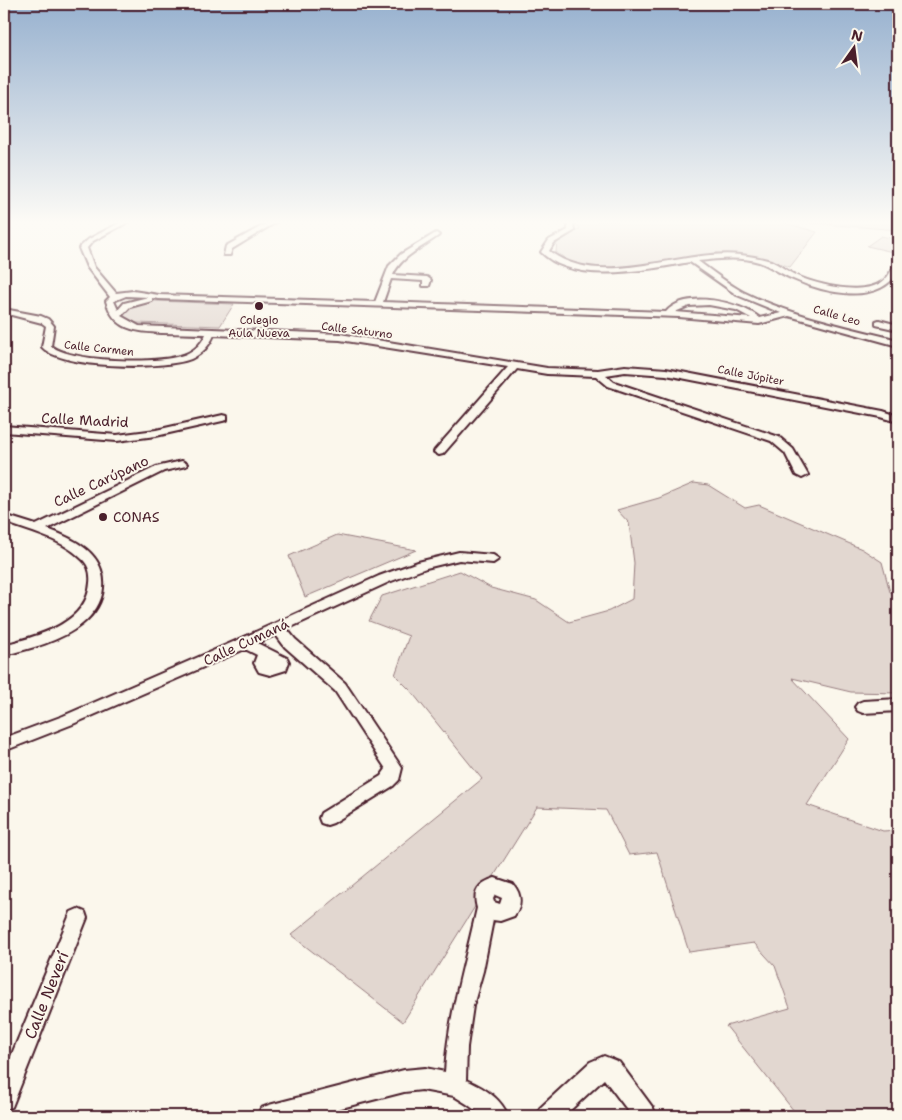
<svg xmlns="http://www.w3.org/2000/svg" width="902" height="1120" viewBox="0 0 902 1120" font-family="'Shantell Sans',sans-serif">
<rect width="100%" height="100%" fill="#fbf7ec"/>
<filter id="ink" filterUnits="userSpaceOnUse"><feTurbulence type="fractalNoise" baseFrequency=".02" numOctaves="2"/><feDisplacementMap in="SourceGraphic" scale="10" xChannelSelector="R" yChannelSelector="G"/><feConvolveMatrix kernelMatrix="1 2 1 2 8 2 1 2 1" color-interpolation-filters="sRGB"/></filter>
<g filter="url(#ink)">
<path fill="#e2d7d0" stroke="#967b7e" d="M573,221H898V230L787,221L781,222L817,232L790,267C774,261 756,255 738,254C693,252 611,279 572,263C566,260 561,255 556,252L557,241L580,229Z
M881,236L898,240V248L893,252L867,246Z
M155,301L234,304L220,326L137,323L126,319L124,315C133,304 142,302 155,301Z
M694,483L708,485L745,508L759,505L862,549L882,562L890,592L898,593V693L851,692L792,678L849,739L807,805L883,831L898,830V1116H798L726,1026L790,1008L775,966L754,943L689,952L657,852L629,855L606,810L537,807L403,1022L291,935L482,779L410,690L395,675L409,636L369,621L382,596L460,571L491,588L536,600L569,622L609,611L632,599L634,563L629,523L617,510L659,498Z
M337,535L416,550L305,597L289,556Z"/>
<g fill="none" stroke-linecap="round" stroke-linejoin="round">
<g stroke="#4a1f2b" stroke-width="4">
<path id="minor" d="M123,221H130L93,241L87,248L94,267L116,293L133,291L159,295L375,302L389,266L401,254L436,233L439,235L438,236C423,247 400,257 393,275L427,277L431,280L429,286H423V281L391,279L383,302L666,312C686,289 740,302 760,318L781,313L737,295L690,262C648,269 575,286 541,252L549,240L568,230V225L563,221L573,223L574,231L554,243L549,251C602,291 681,248 741,255C751,256 761,258 771,261C780,265 788,272 797,276C818,285 862,296 882,282C888,278 891,271 895,264H898V272C877,306 824,293 793,279C781,274 771,266 759,262C739,256 718,259 698,261C713,272 727,283 743,292C792,316 846,327 898,340V346L789,316L759,324L679,317L159,299L152,298V301L130,307L121,316L139,326L340,334L547,368L598,370L625,366L666,369L883,411L898,416V422L881,417L666,375L625,372L606,375L614,382L779,437L793,449L808,475L802,478L796,475L785,453L771,441L608,386L596,376L547,374L517,369L443,454L439,455L434,452L435,450L508,367L340,340L214,335C210,345 202,354 191,359C164,370 61,369 42,347L46,326L42,323L4,313V309L41,316L48,319L54,326L51,346C72,362 154,364 180,356C192,353 201,345 206,334C191,334 177,333 162,333C135,331 115,331 106,301L110,297L87,267L79,248L89,239ZM126,296L148,297L124,303L118,310L114,301ZM709,305L736,310L751,318L675,312L689,306Z
M271,221H278L232,249L230,255H224L226,246Z
M879,320L898,325V330L876,325V321Z
M223,415L227,416V420L156,436L117,441L4,432V426L117,435L156,430Z
M182,461L187,464L186,466L164,471L47,529C75,539 106,554 103,588C102,602 93,615 82,624C61,641 30,649 4,655V645C38,636 87,624 90,583C91,574 89,565 82,559C61,538 30,532 4,522V515L36,525L156,467Z
M459,552L493,555L499,559L493,563L459,560L426,568L389,582L287,629L295,639L345,683L402,768L399,780L393,786L333,823L327,825L321,823L319,818L321,813L381,776L386,769L335,691L285,647L276,635L257,643L287,658L289,662L286,670L270,675L259,672L254,663L257,655L245,649L73,724L4,751V738L63,716L240,639L379,576L418,562Z
M898,699V711L863,713L858,711L855,707L858,703L863,701Z
M495,878L513,884C522,895 522,905 514,916L500,921L493,920L483,971L473,1006L467,1047L466,1080C483,1087 501,1098 508,1116H483L467,1104L454,1096L422,1090L404,1092L310,1116H258L261,1108L269,1105L404,1070L425,1068L445,1072C448,1016 465,963 477,908C472,891 479,883 495,878ZM495,895L502,898L500,904L494,902L493,899Z
M78,909L85,912L87,918L12,1107L4,1110V1073L71,912Z
M604,1056L619,1062L653,1108L656,1116H632L604,1079L564,1116H537L540,1108L590,1062Z"/>
</g>
<use href="#minor" fill="#fbf7ec" fill-rule="evenodd"/>
</g>
</g>
<linearGradient id="sky" x2="0" y2="1"><stop stop-color="#97b1cf"/><stop offset="0.59" stop-color="#fdfbf6"/><stop offset="1" stop-color="#fdfbf6" stop-opacity="0"/></linearGradient>
<rect width="902" height="377" fill="url(#sky)"/>
<g fill="#4a1f2b" stroke="#fbf7ec" stroke-width="2">
<circle cx="259" cy="306" r="5"/>
<circle cx="103" cy="517" r="5"/>
</g>
<g text-anchor="middle" stroke-width="4" stroke-linejoin="round" paint-order="stroke">
<g font-size="11" fill="#4a1f2b" stroke="#fbf7ec">
<text transform="translate(837 315) rotate(16)" y="4">Calle Leo</text>
<text transform="translate(357 330) rotate(7)" y="4">Calle Saturno</text>
<text transform="translate(99 348) rotate(6)" y="4">Calle Carmen</text>
<text transform="translate(751 375) rotate(11)" y="4">Calle Júpiter</text>
</g>
<g font-size="11" fill="#4a1f2b" stroke="#fbf7ec">
<text x="259" y="324">Colegio<tspan x="259" dy="13">Aula Nueva</tspan></text>
</g>
<g font-size="14" fill="#4a1f2b" stroke="#fbf7ec">
<text transform="translate(85 420) rotate(3)" y="5">Calle Madrid</text>
<text transform="translate(101 481) rotate(-25)" y="5">Calle Carúpano</text>
<text transform="translate(246 642) rotate(-25)" y="5">Calle Cumaná</text>
</g>
<g font-size="14" fill="#4a1f2b" stroke="#fbf7ec" text-anchor="start">
<text x="113" y="522">CONAS</text>
</g>
<g font-size="16" fill="#4a1f2b" stroke="#fbf7ec">
<text transform="translate(46 995) rotate(-68)" y="6">Calle Neverí</text>
</g>
</g>
<rect width="902" height="1120" fill="none" stroke="#fbf7ec" stroke-width="20"/>
<rect x="10" y="10" width="882" height="1100" fill="none" stroke="#4a1f2b" stroke-width="2" filter="url(#ink)"/>
<g transform="translate(854 48) rotate(14)" stroke="#fbf7ec" stroke-width="4" paint-order="stroke">
<path d="M0-4L9 19L0 12L-9 19Z" fill="#4a1f2b"/>
<text y="-8" font-size="14" font-weight="bold" text-anchor="middle" fill="#4a1f2b">N</text>
</g>
</svg>
